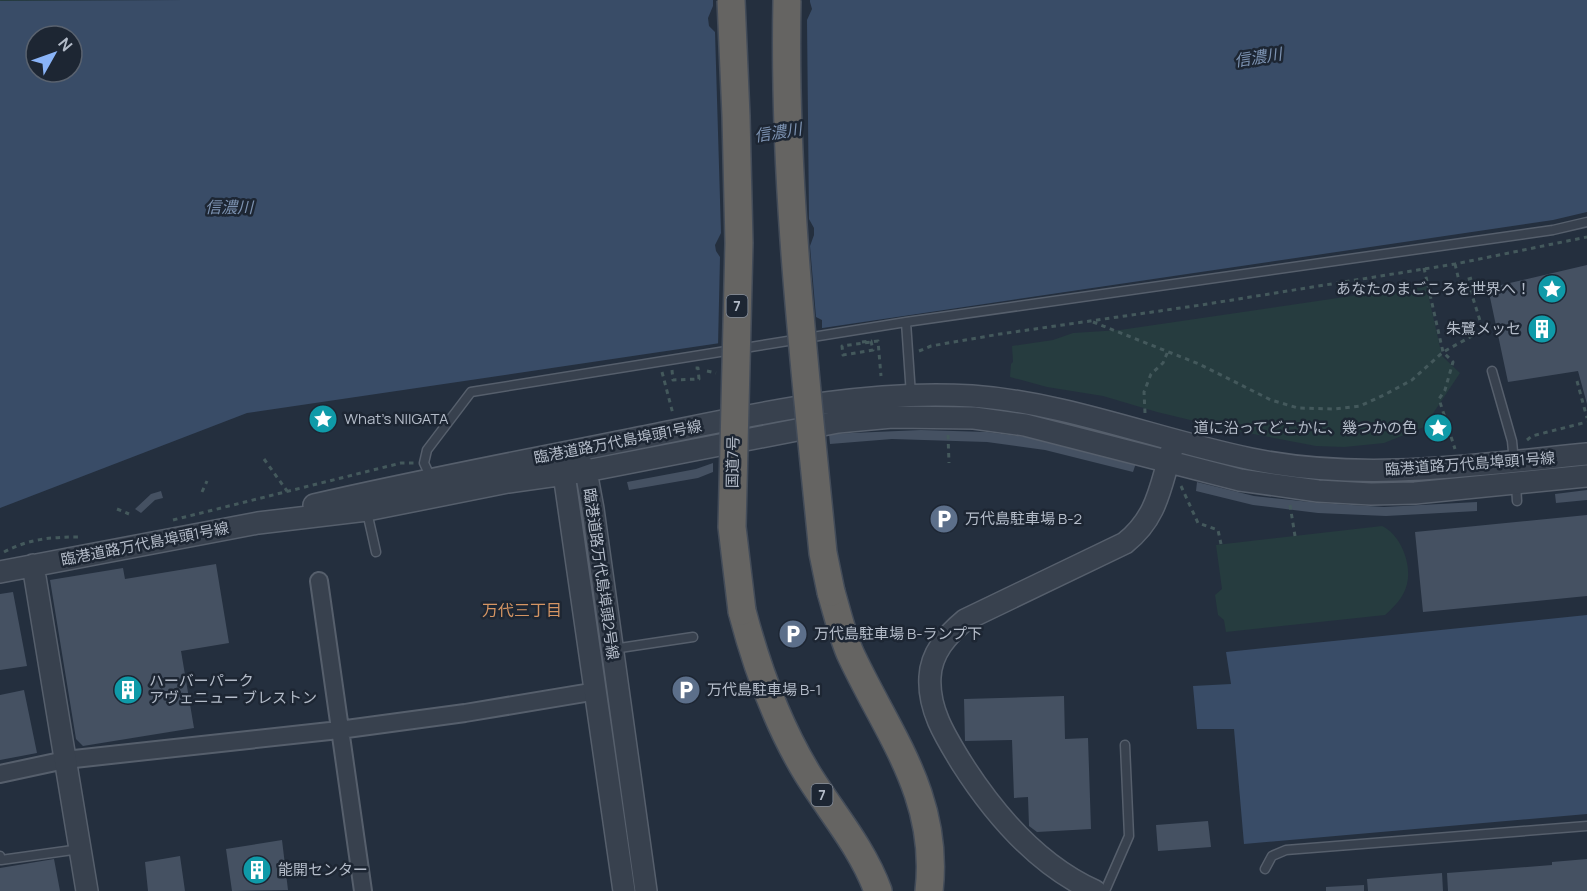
<svg xmlns="http://www.w3.org/2000/svg" width="1587" height="891" viewBox="0 0 1587 891" font-family="Manrope,'Noto Sans JP',sans-serif">
<rect width="100%" height="100%" fill="#242f3e"/>
<path fill="#263c3f" d="M0,0H186L0,1Z
M1426,285L1442,356L1460,373L1424,427L1384,443L1344,447L1316,446L1232,430L1157,412L1103,396L1047,387L1010,377L1011,364L1013,362L1012,346L1053,340L1073,333L1120,330Z
M1382,526C1401,535 1412,564 1407,584C1404,597 1394,607 1385,615L1226,632L1224,620L1218,615L1215,595L1222,589L1216,545Z"/>
<path fill="#394c67" fill-rule="evenodd" d="M186,0H1587V212L1553,220L247,413L0,508V1ZM36,36H72V72H36Z
M1587,615V814L1244,844L1234,729H1197L1193,686L1231,684L1226,652Z"/>
<path fill="#242f3e" d="M713,0H810V2L812,9L807,20L809,219L814,228V235L810,246L816,317L822,320V331L718,346L720,257L716,251L715,245L721,233L715,32L709,26L708,18L713,6Z"/>
<path fill="#455162" d="M1587,265V404L1578,371L1508,382L1488,288Z
M921,430L987,432L1034,438L1136,463L1133,472L1045,450L987,442L892,439L830,444L829,434Z
M713,463V472L698,478L629,490L627,482L696,469Z
M1197,482L1254,496L1320,503L1384,507L1477,502V511L1386,516L1318,513L1253,505L1196,491Z
M1587,490V500L1556,503L1555,494Z
M161,491L163,498L155,500L141,513L135,509L151,494Z
M1587,515V596L1423,612L1415,532Z
M216,564L229,643L181,651L194,728L83,746L76,739L50,580L123,568L125,579Z
M13,592L27,666L0,670V594Z
M24,690L37,753L0,760V695Z
M1064,696L1065,739L1088,738L1091,829L1037,832L1029,826L1028,797L1014,798L1012,740L965,741L964,699Z
M1208,821L1211,847L1158,851L1156,825Z
M282,840L288,890L232,891L226,849Z
M180,856L185,891H148L145,862Z
M54,859L60,891H0V868Z
M1587,859V891H1448L1447,873L1552,865V862Z
M1442,873L1443,891H1368L1367,879Z
M1364,885V891H1326V887Z"/>
<g fill="none" stroke-linecap="round" stroke-linejoin="round">
<g stroke="#565f6c" stroke-width="11">
<path id="service" d="M906,322L911,395
M1492,371L1512,441L1514,462
M431,478L424,463L427,450L471,392L906,322L1553,230L1587,222
M1516,484L1517,501
M367,512L376,552
M613,649L693,637
M0,856L1,860L80,849
M1265,869L1272,856L1286,850L1587,826
M1105,891L1129,836L1125,745"/>
</g>
<g stroke="#565f6c" stroke-width="20">
<path id="minor" d="M319,581L363,891
M0,774L65,760L339,730L465,713L597,691"/>
</g>
<g stroke="#565f6c" stroke-width="24">
<path id="tertiary" d="M578,459L586,471L593,509L646,891
M569,461L564,474L624,891
M314,505C422,480 530,460 638,438C749,416 859,389 972,396C1068,403 1158,440 1251,459C1362,482 1475,465 1587,454
M33,565L87,891
M0,572L258,523L367,510L508,482L586,471L838,422L892,417L974,418L1025,425L1240,480L1318,491L1371,494L1415,493L1587,476
M1095,891C1037,865 994,814 961,762C945,736 928,709 930,677C931,653 947,635 965,620L1125,543C1158,517 1160,486 1172,449"/>
</g>
<g stroke="#434c59" stroke-width="30">
<path id="trunk" d="M831,592C837,612 842,634 850,653C887,733 940,796 929,891
M742,611C757,668 776,722 807,773C831,812 862,847 878,891"/>
</g>
<path stroke="#44595c" stroke-width="3" stroke-dasharray="4.5 4.5" stroke-linecap="butt" d="M1455,264L1460,285L1467,284L1465,280L1472,278
M1424,268L1443,352L1453,362L1445,390L1439,399L1455,449
M1093,322L1199,364L1271,400L1298,408L1335,409L1360,406L1384,395L1412,380L1443,352L1483,330L1471,292L1481,288
M862,342L871,341L873,350L843,355L842,346L878,341L881,376
M919,351L931,346L1000,334L1201,305L1455,264L1587,237
M672,370L673,380L699,379L698,368H695
M707,371L716,373
M662,372L673,414
M1577,381L1587,418
M1145,413L1144,392L1151,374L1163,363L1168,351
M948,435L949,463
M1527,440L1532,436L1587,422
M264,459L287,491
M1181,486L1198,523L1218,530L1221,544
M202,492L207,481
M1290,505L1295,536
M117,509L129,514
M173,520L401,463H415
M4,552C31,538 52,537 82,537"/>
<use href="#service" stroke="#38414e" stroke-width="8"/>
<use href="#minor" stroke="#38414e" stroke-width="16"/>
<use href="#tertiary" stroke="#38414e" stroke-width="21"/>
<use href="#trunk" stroke="#656462" stroke-width="27"/>
<g stroke="#434c59" stroke-width="30" stroke-linecap="butt">
<path id="trunk-bridge" d="M731,0L736,116L739,243L732,527L742,611
M787,0C783,185 805,369 823,553L831,592"/>
</g>
<use href="#trunk-bridge" stroke="#656462" stroke-width="27"/>
</g>
<defs>
<g id="sight-disc" transform="scale(1.5)"><circle r="9.5" fill="#0f9aa8" stroke="#1d2633"/><path d="M0-6L1.8-2.2L6-1.7L2.9 1.2L3.7 5.4L0 3.3L-3.7 5.4L-2.9 1.2L-6-1.7L-1.8-2.2Z" fill="#fff"/></g>
<g id="building-disc" transform="scale(1.5)"><circle r="9.5" fill="#0f9aa8" stroke="#1d2633"/><path d="M-4-6H4V6H1V3H-1V6H-4ZM-2.5-4.3h1.7v1.8h-1.7ZM.8-4.3h1.7v1.8H.8ZM-2.5-1h1.7V.8h-1.7ZM.8-1h1.7V.8H.8Z" fill="#fff"/></g>
<g id="parking-disc" transform="scale(1.5)"><circle r="9.5" fill="#5c6f8a" stroke="#1d2633"/><path d="M-3.5-5.5H1a3.5 3.5 0 0 1 0 7H-1V5.5H-3.5ZM-1-3.4V-.6H.8a1.4 1.4 0 0 0 0-2.8Z" fill="#fff"/></g>
</defs>
<g fill-rule="evenodd">
<use href="#sight-disc" x="1552" y="289"/>
<use href="#building-disc" x="1542" y="329"/>
<use href="#sight-disc" x="323" y="419"/>
<use href="#sight-disc" x="1438" y="428"/>
<use href="#parking-disc" x="944" y="519"/>
<use href="#parking-disc" x="793" y="634"/>
<use href="#building-disc" x="128" y="690"/>
<use href="#parking-disc" x="686" y="690"/>
<use href="#building-disc" x="257" y="870"/>
</g>
<g text-anchor="middle" stroke-width="5" stroke-linejoin="round" paint-order="stroke">
<g fill="#1d2633" stroke="#878f9c" stroke-width="1.5">
<rect x="726.5" y="295" width="21" height="22" rx="4.5"/>
<rect x="811.5" y="784" width="21" height="22" rx="4.5"/>
</g>
<g font-size="14" font-weight="bold" fill="#b4bcc9">
<text x="737" y="311">7</text>
<text x="822" y="800">7</text>
</g>
<g font-size="15" fill="#b4bcc9" stroke="#1d2633" text-anchor="start">
<text x="1531" y="294" text-anchor="end">あなたのまごころを世界へ！</text>
<text x="1521" y="334" text-anchor="end">朱鷺メッセ</text>
<text x="344" y="424">What's NIIGATA</text>
<text x="1417" y="433" text-anchor="end">道に沿ってどこかに、幾つかの色</text>
<text x="965" y="524">万代島駐車場 B-2</text>
<text x="814" y="639">万代島駐車場 B-ランプ下</text>
<text x="149" y="686">ハーバーパーク<tspan x="149" dy="17">アヴェニュー ブレストン</tspan></text>
<text x="707" y="695">万代島駐車場 B-1</text>
<text x="278" y="875">能開センター</text>
</g>
<g font-size="15" fill="#b4bcc9" stroke="#1d2633">
<text transform="translate(618 442) rotate(-11)" y="5">臨港道路万代島埠頭1号線</text>
<text transform="translate(733 462) rotate(-89)" y="5">国道7号</text>
<text transform="translate(1470 464) rotate(-4)" y="5">臨港道路万代島埠頭1号線</text>
<text transform="translate(145 544) rotate(-11)" y="5">臨港道路万代島埠頭1号線</text>
<text transform="translate(601 574) rotate(82)" y="5">臨港道路万代島埠頭2号線</text>
</g>
<g font-size="16" font-style="italic" fill="#7c92b1" stroke="#1d2633">
<text transform="translate(1258 57) rotate(-9)" y="6">信濃川</text>
<text transform="translate(778 132) rotate(-9)" y="6">信濃川</text>
<text x="229" y="213">信濃川</text>
</g>
<g font-size="16" fill="#d59563" stroke="#1d2633">
<text x="522" y="616">万代三丁目</text>
</g>
</g>
<g transform="translate(54 54) rotate(50)"><circle r="28" fill="#1d2633" stroke="#59626f" stroke-width="1.5"/>
<path d="M0-4.5L10 22L0 15L-10 22Z" fill="#8ab4f8"/>
<text y="-9" font-size="16" font-weight="bold" text-anchor="middle" fill="#b4bcc9">N</text>
</g>
</svg>
